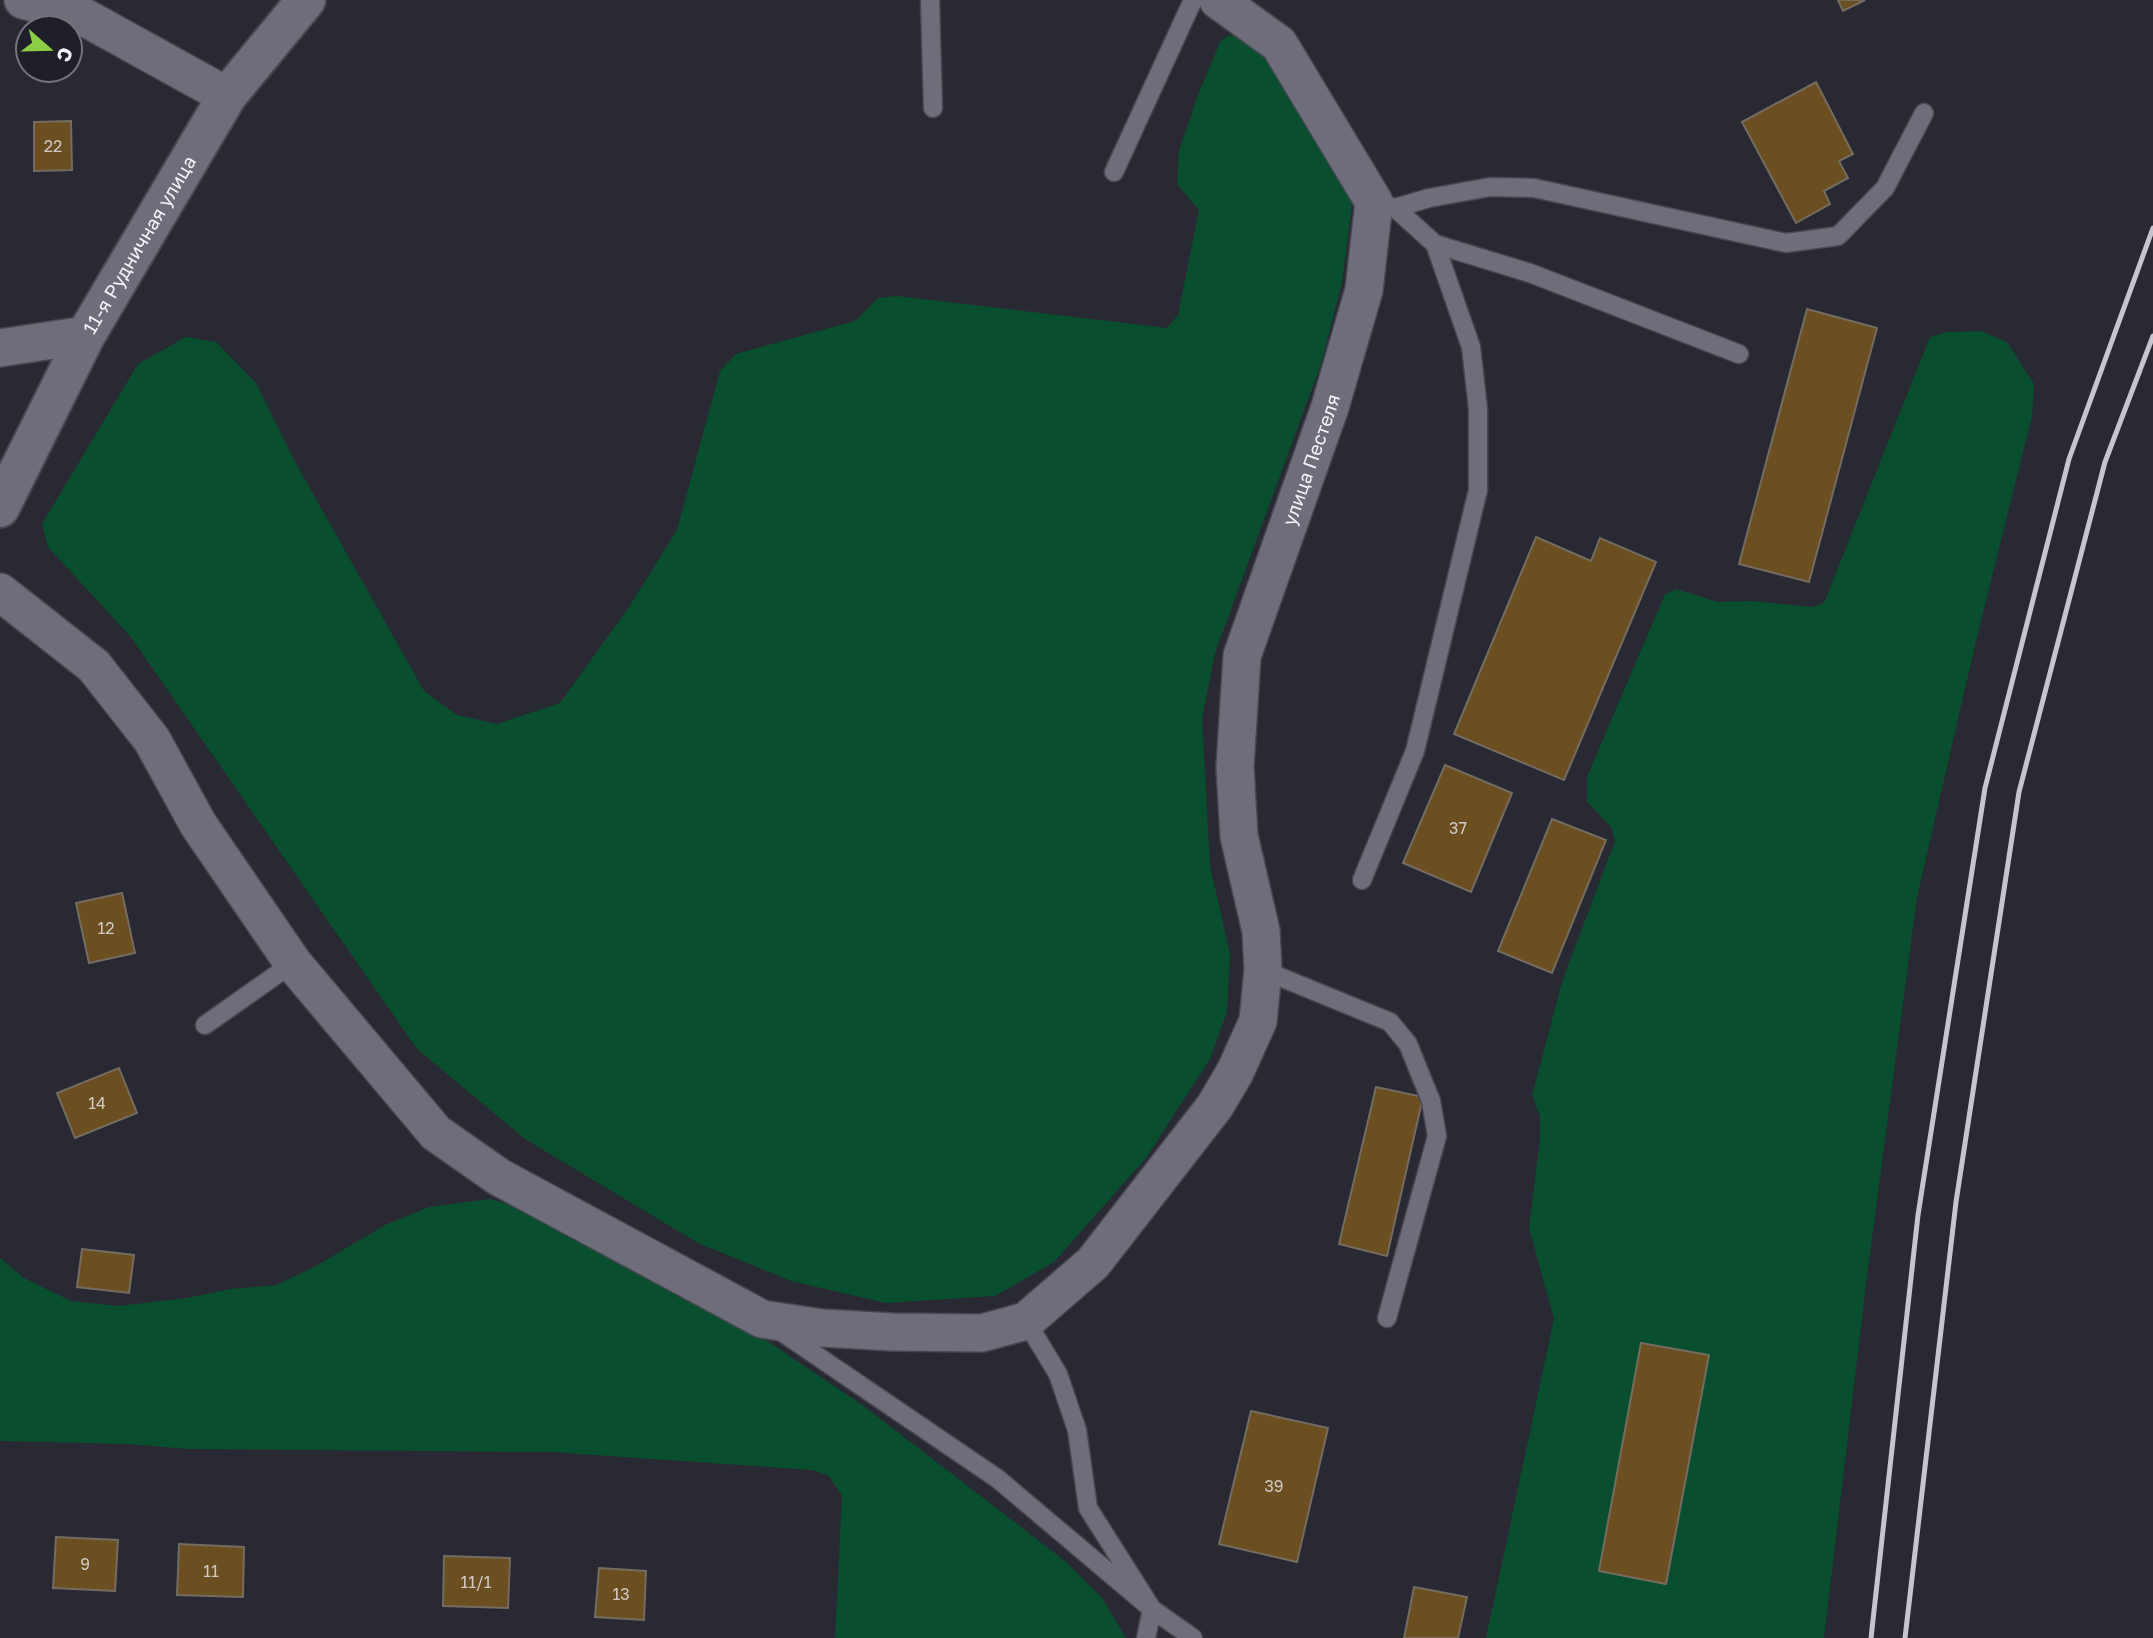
<svg xmlns="http://www.w3.org/2000/svg" width="2153" height="1638" viewBox="0 0 2153 1638" font-family="'Golos Text',sans-serif">
<rect width="100%" height="100%" fill="#282933"/>
<path fill="#094e2e" d="M1246,27L1354,189L1342,282L1321,364L1215,653L1202,719L1210,866L1230,954L1227,1012L1210,1059L1146,1158L1054,1262L995,1296L886,1303L791,1281L698,1243L525,1139L417,1049L130,636L48,547L42,524L138,364L186,337L216,342L256,383L294,460L424,691L457,715L497,724L560,703L629,607L677,530L720,371L736,354L855,321L878,298L897,296L1167,328L1178,315L1199,210L1177,184L1179,151L1199,92L1221,40Z
M1981,331L2007,342L2034,384L2032,416L1976,641L1917,897L1867,1276L1824,1638H1486L1554,1319L1529,1228L1540,1138V1116L1532,1095L1563,979L1615,841L1611,827L1587,802V777L1665,594L1676,589L1718,602L1752,601L1813,607L1824,603L1930,337L1948,332Z
M490,1199L534,1212L736,1320L861,1404L1065,1561L1102,1598L1126,1638H835L842,1496L829,1476L812,1470L552,1452L188,1449L128,1444L0,1441V1258L24,1278L71,1301L118,1306L187,1298L231,1289L276,1285L316,1266L385,1225L429,1207Z"/>
<path fill="#6b4f21" stroke="#746c61" stroke-width="2" d="M1838,0H1865L1843,11Z
M1816,82L1853,154L1839,161L1848,178L1824,191L1830,204L1796,223L1742,122Z
M71,121L72,170L34,171V122Z
M1807,309L1877,328L1809,582L1739,564Z
M1536,537L1591,561L1600,538L1656,562L1564,780L1454,734Z
M1445,765L1512,793L1471,892L1403,863Z
M1552,819L1606,840L1552,973L1498,951Z
M122,893L135,953L89,963L76,903Z
M119,1068L137,1113L75,1138L57,1093Z
M1376,1087L1423,1097L1387,1256L1339,1244Z
M82,1249L134,1255L129,1293L77,1287Z
M1641,1343L1709,1355L1666,1584L1599,1571Z
M1251,1411L1328,1428L1297,1562L1219,1544Z
M56,1537L118,1540L115,1591L53,1588Z
M179,1544L244,1547L243,1597L177,1595Z
M444,1556L510,1558L508,1608L443,1606Z
M599,1568L646,1571L644,1620L595,1617Z
M1414,1587L1467,1597L1458,1638H1404Z"/>
<g fill="none" stroke-linecap="round" stroke-linejoin="round">
<g stroke="#474751" stroke-width="21">
<path id="service" d="M930,0L933,108
M1114,172L1193,0
M1388,206L1395,208L1435,244L1530,273L1739,354
M1395,208L1429,198L1490,187L1534,188L1786,243L1838,236L1885,188L1924,113
M1362,880L1415,751L1478,490V409L1471,347L1435,244
M1263,970L1390,1022L1408,1044L1431,1101L1437,1136L1387,1318
M205,1025L293,963
M1026,1321L1058,1374L1077,1430L1088,1508L1152,1609L1146,1638
M779,1330L998,1479L1152,1609L1193,1638"/>
</g>
<g stroke="#474751" stroke-width="40">
<g id="minor">
<path d="M23,0L84,17L227,96"/>
<path d="M0,348L86,335"/>
<path id="s1" d="M0,592L94,666L152,740L198,824L293,963L436,1133L499,1177L762,1319L822,1328L892,1332L982,1333L1026,1321L1093,1263L1215,1106L1235,1072L1258,1021L1263,970L1261,931L1239,836L1235,767L1242,656L1330,407L1364,290L1374,202L1279,44L1218,0"/>
</g>
</g>
<g stroke="#474751" stroke-width="42">
<g id="secondary">
<path id="s2" d="M0,508L86,335L227,96L306,0"/>
</g>
</g>
<use href="#service" stroke="#6d6e7a" stroke-width="18"/>
<use href="#minor" stroke="#6d6e7a" stroke-width="37"/>
<use href="#secondary" stroke="#6d6e7a" stroke-width="38"/>
<path stroke="#c5c5cd" stroke-width="5" d="M1871,1638L1918,1215L1985,788L2069,459L2153,228
M1905,1638L1956,1202L2019,792L2105,462L2153,336"/>
</g>
<g text-anchor="middle" stroke-width="5" stroke-linejoin="round" paint-order="stroke">
<g font-size="16" fill="#d1cac4">
<text x="53" y="152">22</text>
<text x="1458" y="834">37</text>
<text x="106" y="934">12</text>
<text x="97" y="1109">14</text>
<text x="1274" y="1492">39</text>
<text x="85" y="1570">9</text>
<text x="211" y="1577">11</text>
<text x="476" y="1588">11/1</text>
<text x="621" y="1600">13</text>
</g>
<g font-size="19" fill="#f3f3fb" stroke="#1f1f29">
<text dy="7" stroke="none"><textPath href="#s2" startOffset="298">11-я Рудничная улица</textPath></text>
<text dy="7" stroke="none"><textPath href="#s1" startOffset="2301">улица Пестеля</textPath></text>
</g>
</g>
<g transform="translate(49 49) rotate(110)"><circle r="33" fill="#1f1f29" stroke="#74747d" stroke-width="2"/>
<path d="M0-5L12 26L0 18L-12 26Z" fill="#8bce46"/>
<text y="-10" font-size="19" font-weight="bold" text-anchor="middle" fill="#f3f3fb">С</text>
</g>
</svg>
